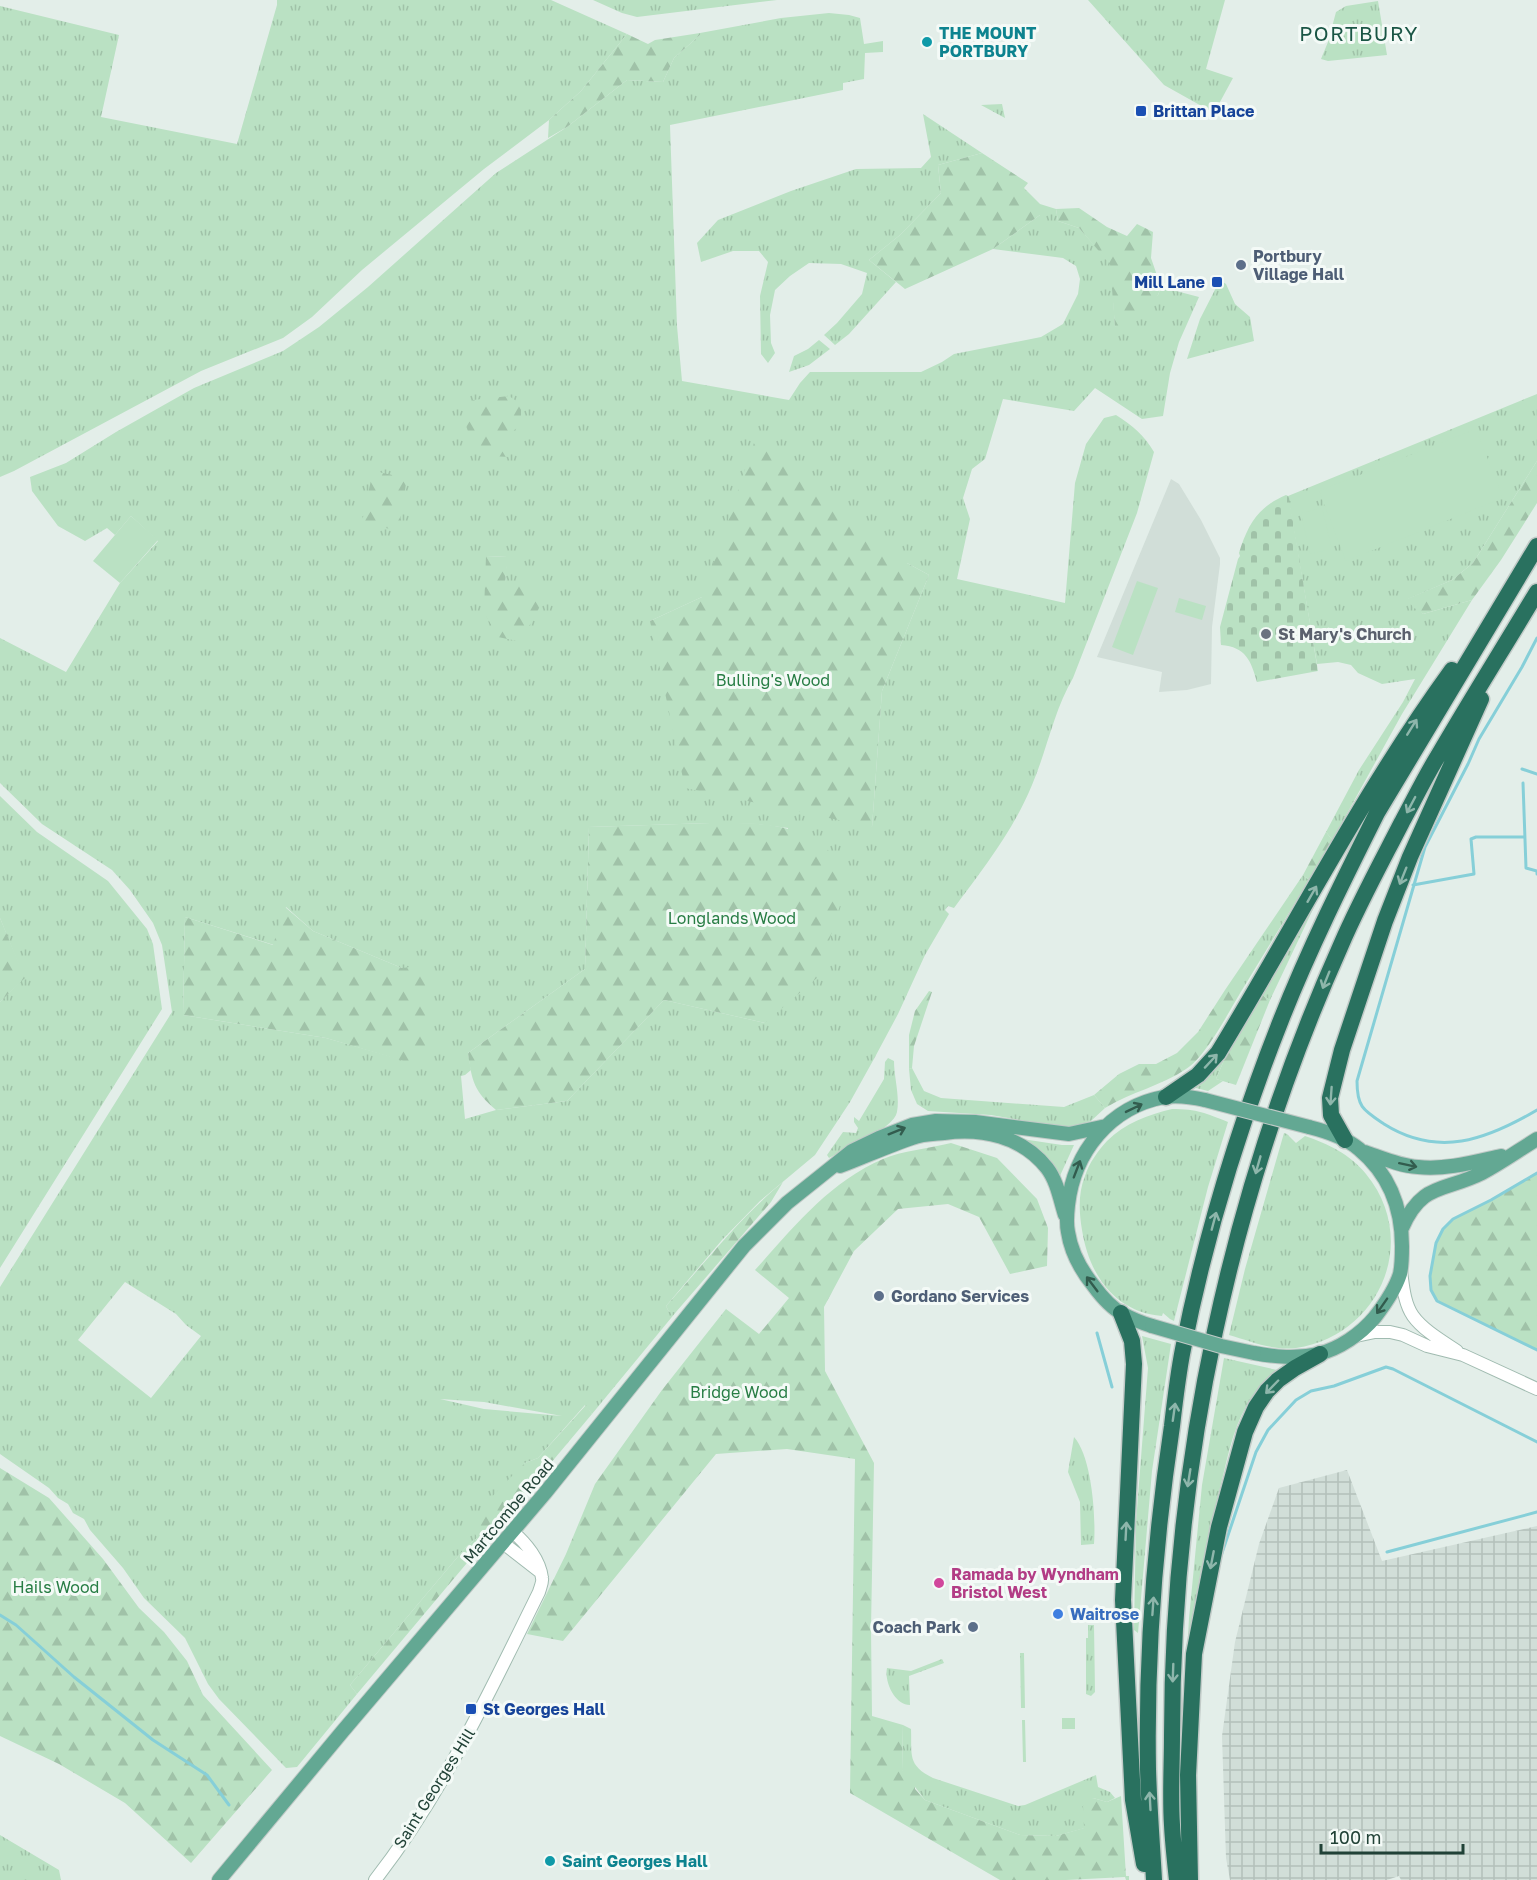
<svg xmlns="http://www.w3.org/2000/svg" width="1537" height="1880" viewBox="0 0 1537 1880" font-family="'Golos Text',sans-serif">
<defs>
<pattern id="industrial-grid" width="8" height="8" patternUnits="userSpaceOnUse" patternTransform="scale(1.5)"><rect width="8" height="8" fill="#d1ded8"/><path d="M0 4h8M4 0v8" fill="none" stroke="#b3c0ba"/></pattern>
<pattern id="grass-tufts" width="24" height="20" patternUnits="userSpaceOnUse" patternTransform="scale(1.5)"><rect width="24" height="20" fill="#bae1c3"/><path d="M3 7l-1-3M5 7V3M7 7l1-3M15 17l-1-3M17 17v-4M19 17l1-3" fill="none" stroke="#a0c2a8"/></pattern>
<pattern id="forest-firs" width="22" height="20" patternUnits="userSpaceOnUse" patternTransform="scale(1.5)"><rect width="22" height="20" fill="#bae1c3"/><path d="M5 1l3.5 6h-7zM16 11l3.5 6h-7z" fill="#a0c2a8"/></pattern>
<pattern id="cemetery-stones" width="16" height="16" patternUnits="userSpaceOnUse" patternTransform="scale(1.5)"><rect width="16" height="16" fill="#bae1c3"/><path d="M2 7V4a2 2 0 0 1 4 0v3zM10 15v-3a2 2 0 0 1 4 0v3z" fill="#a0c2a8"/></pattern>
</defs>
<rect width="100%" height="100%" fill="#e3eee9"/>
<path fill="#d1ded8" d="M1171,479L1179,484L1201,520L1220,558V564L1212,627L1211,684L1187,690L1159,692L1162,672L1097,657Z"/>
<path fill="url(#industrial-grid)" d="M1347,1470L1382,1561L1537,1526V1880H1401L1399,1876L1387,1880H1230L1226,1858L1222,1736L1235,1642L1259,1544L1279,1488Z"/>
<path fill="url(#grass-tufts)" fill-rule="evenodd" d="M277,0H551L627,34L581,91L549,120L484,169L362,270L312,317L283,338L201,371L14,471L0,477V6L119,35L101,117L237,144L277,5Z
M593,0H777L637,17L622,13Z
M1088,0H1225L1206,69L1233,78L1214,113L1164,85Z
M1378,1L1387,55L1328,61L1321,59L1328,42L1336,12L1346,6Z
M829,13L849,15L860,18L864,44L883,41V52L865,53L864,79L843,83V90L670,125L677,326L682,381L789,400L800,383L810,372H921L942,362L954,354L1041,337L1063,324L1078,294L1080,279L1076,266L1063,258L993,249L1040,215V204L1056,209L1058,221L1079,228L1111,264L1115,327L1158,295L1161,287L1199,297L1179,342L1170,373L1163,416L1142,419L1095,388L1074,411L1003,399L985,459L972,469L963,498L970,519L957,579L1065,603L1075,483L1086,444L1104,418L1116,415C1133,426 1144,435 1154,452L1137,513L1073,678C1054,710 1047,750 1032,785C1013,831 983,869 954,908L948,906L945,910L949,914L925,955L898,1014L875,1057L850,1102L815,1155L760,1201L722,1240L666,1306L669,1312H676L592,1414L585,1405L538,1458L525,1463L477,1538L466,1547L350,1685L357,1694L297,1767L286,1768L219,1699L208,1684L185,1638L144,1598L123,1568L90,1530L84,1519L73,1513L68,1504L58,1498L49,1488L0,1454V1287L172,1012L162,945L153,923L130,890L112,870L42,824L0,783V638L66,672L120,583L158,541L131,516L115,535L107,528L85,541L58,526L32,491L30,477L66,463L116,432L194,388L283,351L319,327L368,287L496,173L567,127L627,80L663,82L674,58L700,35V33L781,18ZM486,556L507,557L505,582ZM907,563L929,575L882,691L872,827L650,621L702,597ZM710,823L757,824L788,828L765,1023L664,1000L567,1101L496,1110L465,1119L461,1076L465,1075L471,1070L468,1053L585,969L589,827ZM286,907L313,931L402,968L431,1068L326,1038L183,1015L185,917L274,945ZM125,1282L176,1314L186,1325L201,1336L151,1398L78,1340ZM440,1399L484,1402L562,1416L484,1409Z
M1002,104L1005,118L981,105Z
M923,114L982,153L938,165L941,193L900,235L869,260L896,282L849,334L835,345L824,335L837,323L862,294L867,273L841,264L809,263L790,276L775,290L770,315L771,343L775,353L768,363L761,354L760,296L768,262L759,251H733L701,262L697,243L718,220L791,191L856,169L921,168L931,157Z
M1220,280L1226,284L1235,304L1250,317L1254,341L1187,359L1200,319Z
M819,340L830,349L809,365L789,372L794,356L808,349Z
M1537,394V461L1473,563L1452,580L1408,599L1423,614L1472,600L1402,714L1344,819L1334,842L1326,832L1359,770L1403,702L1415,679L1382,684L1358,673L1351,665L1338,662L1317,664L1288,496Z
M0,796L37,832L108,881L147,929L153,944L162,1009L0,1268V1002L24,978L0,918Z
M1303,875L1309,880L1242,990H1225Z
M1325,884L1270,1000L1262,995Z
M1228,1051L1216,1079L1223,1081L1208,1091L1192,1087Z
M888,1058L894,1061C894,1077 900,1096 897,1112C894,1129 845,1149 829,1158L827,1155L843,1132L856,1133L858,1128L854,1122V1117L859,1121L884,1079L885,1062Z
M912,1068L924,1091L941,1098L1064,1107L1094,1095L1105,1108L1091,1121L1077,1126L1058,1127L991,1115L928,1111L917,1104L911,1090L909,1069Z
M1172,1109C1198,1109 1205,1113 1228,1122L1208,1187L1174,1321L1170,1319L1163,1313L1162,1316C1114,1312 1089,1274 1082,1230C1079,1212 1078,1193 1085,1176C1089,1163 1098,1151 1107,1141C1125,1123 1148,1115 1172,1109Z
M1284,1133L1287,1134L1296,1143L1305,1136C1328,1144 1350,1154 1366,1174C1421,1241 1379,1336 1296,1348C1273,1351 1250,1341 1229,1335L1245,1269Z
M1022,1139L1062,1145H1074L1059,1178Z
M1142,1336L1171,1344L1152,1471L1138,1633L1134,1630L1136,1522L1148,1368Z
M1224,1358L1277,1370C1265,1381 1255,1391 1247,1405C1232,1430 1227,1461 1220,1488C1207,1543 1194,1596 1189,1652L1187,1653L1189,1618L1202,1485Z
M1074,1437C1092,1457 1096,1517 1094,1544L1081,1545L1080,1502L1068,1472Z
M1088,1625H1094L1095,1692L1091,1696L1086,1694V1638H1088Z
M1020,1653H1024L1025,1708H1021Z
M942,1659L944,1663L909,1676L910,1705C895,1705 884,1682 887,1668L911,1671Z
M1062,1718H1075V1729H1062Z
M1022,1720H1025L1026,1762H1023Z
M903,1725L911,1729C912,1755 907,1765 933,1778L1018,1806L1025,1805L1096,1775L1098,1787L1110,1792L1115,1798L1107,1802L1093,1798L1085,1828L1056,1836L1020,1835L925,1800L902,1770Z
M0,1835L59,1870L61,1880H0Z"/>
<path fill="url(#forest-firs)" d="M700,33V35L674,58L663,82L627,80L567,127L548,138L549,120L581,91L627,34L648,44L655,40Z
M982,153L1028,183L1024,188L1040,204V215L993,249L905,289L869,260L900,235L941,193L938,165Z
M1079,208L1107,227L1127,236L1137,224L1153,232L1151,258L1161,287L1158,295L1141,318L1115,327L1110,264L1079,228L1058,221L1056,209Z
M509,396L521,404V425L513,431L510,457L490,456L471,440L463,417L473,400Z
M756,437L907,563L929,575L882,691L872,827L685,788L650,621L702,597Z
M1537,461V503L1501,560L1472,600L1423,614L1413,607L1407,599L1452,580L1473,563Z
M373,471L407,478L398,531L362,522Z
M486,556L508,557L505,582L537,584L542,602L532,622L517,641L498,637L484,612Z
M710,823C747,823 783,821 816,841C828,848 839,862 850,873L818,977L765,1023L664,1000L567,1101L496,1110C474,1091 472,1082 468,1053L585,969L589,827Z
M1326,832L1334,842L1309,880L1303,875Z
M285,907L313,931L402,968L421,966L431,981V1069L326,1038L183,1015L185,917L273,945Z
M0,918L25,978L0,1002Z
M1225,990H1242C1229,1011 1206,1057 1186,1069C1161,1086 1131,1092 1105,1108L1094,1095L1119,1074L1139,1064H1156L1177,1053L1198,1032Z
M929,991L932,992L914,1046L912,1068L909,1069V1035L915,1011Z
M1262,995L1270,1000L1236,1085L1216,1079L1228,1051Z
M951,1143L997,1158L1037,1199L1048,1228L1047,1266L1010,1274L979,1217L948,1204L898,1209L854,1251L824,1307L825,1371L874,1463L871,1628L872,1716L903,1725L902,1770L914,1774L915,1789L925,1800L1020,1835L1056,1836L1084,1828L1083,1806L1093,1798L1107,1802L1121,1796L1126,1876H1129V1880H1126L1125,1877L1066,1880H1000L850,1793L855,1459L787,1449L716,1454L563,1641L527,1634L566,1554L595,1484L662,1390L726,1309L759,1334L789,1298L755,1270C793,1228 829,1182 883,1159C901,1151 931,1148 951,1143Z
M1537,1173V1350L1437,1301L1431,1290L1430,1276L1436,1243L1443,1229L1453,1219L1491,1200Z
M783,1182L771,1202L676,1312H669L666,1306C705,1263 738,1219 783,1182Z
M586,1405L592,1414L357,1694L350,1685L466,1547L477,1538L473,1529L481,1509L501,1487L525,1463L538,1458Z
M0,1468L49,1498L103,1559L139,1608L164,1632L187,1661L203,1695L272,1770L191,1863L125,1803L59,1764L0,1736Z"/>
<path fill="url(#cemetery-stones)" d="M1286,495L1288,496L1289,498L1318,671L1257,682C1251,661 1246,647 1221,645L1220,627L1238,559L1240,556L1239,553C1248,524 1258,507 1286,495Z"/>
<path fill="#bae1c3" d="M1476,429L1503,498L1346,561L1319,491Z
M1322,508L1332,549L1310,554L1301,513Z
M131,516L158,540L120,583L93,561Z
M1137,581L1158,588L1133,655L1112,647Z
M1179,598L1206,606L1202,620L1175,612Z"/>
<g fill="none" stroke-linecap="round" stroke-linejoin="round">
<path stroke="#86cfd8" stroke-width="3" d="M1537,638L1522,667L1479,739L1468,764L1425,847L1357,1081C1357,1107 1363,1110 1384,1124C1438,1158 1486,1140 1537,1110
M1522,769L1537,774
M1523,783L1526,868L1537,871V874
M1413,885L1474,874L1471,839L1476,837H1525
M1537,1173L1491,1200L1453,1219L1443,1229L1436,1243L1430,1276L1431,1290L1437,1301L1537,1350
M1097,1333L1112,1387
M1387,1552L1537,1512
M1220,1559L1256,1452L1268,1430L1296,1400L1311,1391L1334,1386L1386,1367L1393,1369L1537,1442
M0,1615L16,1625L74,1677L153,1740L207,1775L229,1805"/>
<g stroke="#a0bbb0" stroke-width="14">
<path id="secondary" d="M1401,1271C1403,1285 1404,1303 1413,1316C1423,1330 1442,1341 1457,1351
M1356,1336L1375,1332H1390L1403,1335L1427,1346L1463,1355L1537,1389
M503,1543L539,1571
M375,1880C443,1793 490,1691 539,1592C540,1588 543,1582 542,1578C540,1560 526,1543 513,1532"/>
</g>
<g stroke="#c1cac7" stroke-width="16">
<path id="primary" d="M1365,1152C1382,1158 1400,1166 1418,1167C1446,1170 1474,1162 1501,1156
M840,1166C864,1157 888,1146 912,1138C922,1134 933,1134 944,1133C982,1128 1022,1136 1047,1168C1057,1181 1060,1199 1065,1215
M1402,1228C1422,1182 1444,1192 1482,1173C1501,1163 1519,1150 1537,1139
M1152,1326C1142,1323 1132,1319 1123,1314C1111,1308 1101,1296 1093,1285C1081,1270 1071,1252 1068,1232C1066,1223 1067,1214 1068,1205C1074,1152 1110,1107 1164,1097C1178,1095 1192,1097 1205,1100
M1254,1353C1276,1357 1296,1359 1318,1354C1339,1349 1361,1334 1375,1317C1385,1304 1395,1290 1400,1274C1402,1265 1402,1255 1402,1246C1402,1208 1389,1174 1359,1149C1346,1138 1325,1131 1309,1127
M219,1880L342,1732L545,1493L744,1246L787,1203L852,1151L879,1138L912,1125L936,1121L975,1122L1069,1134L1106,1126"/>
</g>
<g stroke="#c1cac7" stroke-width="19">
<path id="highway" d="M1166,1097L1198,1075L1218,1053C1296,925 1364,791 1452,670
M1345,1140L1331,1115L1330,1098L1342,1050L1385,921L1410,857L1481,699
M1121,1313L1132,1341L1134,1364L1123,1600L1133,1800L1144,1864
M1154,1880C1152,1843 1149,1806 1148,1769C1146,1655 1155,1539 1172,1426C1175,1400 1178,1374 1183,1349C1205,1237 1239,1126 1281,1020C1309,949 1343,881 1377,813L1537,546
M1177,1880C1175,1862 1173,1844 1172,1825C1170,1796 1172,1766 1172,1736C1172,1465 1230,1193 1341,945C1359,903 1381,863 1402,822C1414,800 1425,777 1438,756C1470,701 1504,647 1537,592
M1190,1880L1188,1775L1194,1654L1219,1527L1245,1432L1256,1407L1267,1391L1278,1380L1295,1368L1320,1354"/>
</g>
<use href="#secondary" stroke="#fff" stroke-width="12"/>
<use href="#primary" stroke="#63a893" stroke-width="14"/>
<use href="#highway" stroke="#29715f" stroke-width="16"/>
<g stroke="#c1cac7" stroke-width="16" stroke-linecap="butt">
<path id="primary-bridge" d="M1205,1100L1309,1127
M1152,1326L1221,1346L1254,1353"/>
</g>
<use href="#primary-bridge" stroke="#63a893" stroke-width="14"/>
</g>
<defs><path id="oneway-shaft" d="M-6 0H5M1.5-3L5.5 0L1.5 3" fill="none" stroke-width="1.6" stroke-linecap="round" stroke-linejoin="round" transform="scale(1.5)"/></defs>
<g stroke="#8eb6ab">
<use href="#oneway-shaft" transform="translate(1412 727) rotate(-58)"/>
<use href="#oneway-shaft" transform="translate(1411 805) rotate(118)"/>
<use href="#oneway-shaft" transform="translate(1403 876) rotate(112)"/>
<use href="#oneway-shaft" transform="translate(1312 894) rotate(-60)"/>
<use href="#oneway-shaft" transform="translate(1326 980) rotate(112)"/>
<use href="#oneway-shaft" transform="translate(1211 1061) rotate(-47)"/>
<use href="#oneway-shaft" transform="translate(1331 1096) rotate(94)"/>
<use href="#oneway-shaft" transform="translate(1258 1165) rotate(106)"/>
<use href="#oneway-shaft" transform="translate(1214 1221) rotate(-75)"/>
<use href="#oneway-shaft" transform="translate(1272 1387) rotate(134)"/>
<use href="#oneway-shaft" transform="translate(1174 1412) rotate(-82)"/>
<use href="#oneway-shaft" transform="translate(1189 1478) rotate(99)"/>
<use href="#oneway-shaft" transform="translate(1126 1531) rotate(-87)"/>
<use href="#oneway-shaft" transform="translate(1212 1560) rotate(101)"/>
<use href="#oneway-shaft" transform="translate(1153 1606) rotate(-86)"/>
<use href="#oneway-shaft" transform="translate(1173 1673) rotate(92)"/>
<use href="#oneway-shaft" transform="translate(1150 1801) rotate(-93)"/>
</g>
<g stroke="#325c4e">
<use href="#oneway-shaft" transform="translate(1134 1108) rotate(-26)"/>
<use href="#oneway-shaft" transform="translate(897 1131) rotate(-22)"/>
<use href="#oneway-shaft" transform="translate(1408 1165) rotate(12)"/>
<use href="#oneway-shaft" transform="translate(1077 1169) rotate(-69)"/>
<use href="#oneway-shaft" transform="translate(1092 1284) rotate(-127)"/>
<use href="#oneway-shaft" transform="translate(1382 1306) rotate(125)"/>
</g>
<g fill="#0f9aa8" stroke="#f4faf7" stroke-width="2">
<circle cx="927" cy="42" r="6"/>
<circle cx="550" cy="1861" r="6"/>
</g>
<g fill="#1a4fb4" stroke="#f4faf7" stroke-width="2">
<rect x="1135" y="105" width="12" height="12" rx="3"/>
<rect x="1211" y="276" width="12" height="12" rx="3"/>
<rect x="465" y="1703" width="12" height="12" rx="3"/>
</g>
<g fill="#5c6f8a" stroke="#f4faf7" stroke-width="2">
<circle cx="1241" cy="265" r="6"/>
<circle cx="879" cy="1296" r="6"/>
<circle cx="973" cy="1627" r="6"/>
</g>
<circle fill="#6b7280" stroke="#f4faf7" stroke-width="2" cx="1266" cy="634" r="6"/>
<circle fill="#d1479c" stroke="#f4faf7" stroke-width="2" cx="939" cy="1583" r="6"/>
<circle fill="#3f7fe0" stroke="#f4faf7" stroke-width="2" cx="1058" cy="1614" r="6"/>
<g text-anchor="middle" stroke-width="6" stroke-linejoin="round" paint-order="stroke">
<g font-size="16" font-weight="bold" fill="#0d838f" stroke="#f4faf7" text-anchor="start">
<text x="939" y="39">THE MOUNT<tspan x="939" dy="18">PORTBURY</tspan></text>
<text x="562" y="1867">Saint Georges Hall</text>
</g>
<g font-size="16" font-weight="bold" fill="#164399" stroke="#f4faf7" text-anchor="start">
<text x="1153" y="117">Brittan Place</text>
<text x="1205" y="288" text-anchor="end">Mill Lane</text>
<text x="483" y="1715">St Georges Hall</text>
</g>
<g font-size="16" font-weight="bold" fill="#4e5e75" stroke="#f4faf7" text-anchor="start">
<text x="1253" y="262">Portbury<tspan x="1253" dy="18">Village Hall</tspan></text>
<text x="891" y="1302">Gordano Services</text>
<text x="961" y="1633" text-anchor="end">Coach Park</text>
</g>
<g font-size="16" font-weight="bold" fill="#5b616d" stroke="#f4faf7" text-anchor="start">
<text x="1278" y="640">St Mary's Church</text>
</g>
<g font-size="16" fill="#277d44" stroke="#f4faf7">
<text x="773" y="686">Bulling's Wood</text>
<text x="732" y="924">Longlands Wood</text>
<text x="739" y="1398">Bridge Wood</text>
<text x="56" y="1593">Hails Wood</text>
</g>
<g font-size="16" fill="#214237" stroke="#f4faf7">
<text transform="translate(508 1511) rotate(-50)" y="6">Martcombe Road</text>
<text transform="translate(434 1788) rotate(-58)" y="6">Saint Georges Hill</text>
</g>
<g font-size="16" font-weight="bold" fill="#b23c85" stroke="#f4faf7" text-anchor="start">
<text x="951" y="1580">Ramada by Wyndham<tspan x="951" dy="18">Bristol West</tspan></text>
</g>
<g font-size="16" font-weight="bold" fill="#366cbe" stroke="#f4faf7" text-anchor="start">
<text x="1070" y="1620">Waitrose</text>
</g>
<g font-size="20" letter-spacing="1.5" fill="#1a5645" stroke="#f4faf7">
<text x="1359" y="41">PORTBURY</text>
</g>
</g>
<path d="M1321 1844v9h142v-9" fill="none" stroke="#214237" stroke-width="3"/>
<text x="1330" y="1844" font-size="18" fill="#214237" stroke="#f4faf7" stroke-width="4.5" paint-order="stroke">100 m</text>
</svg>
